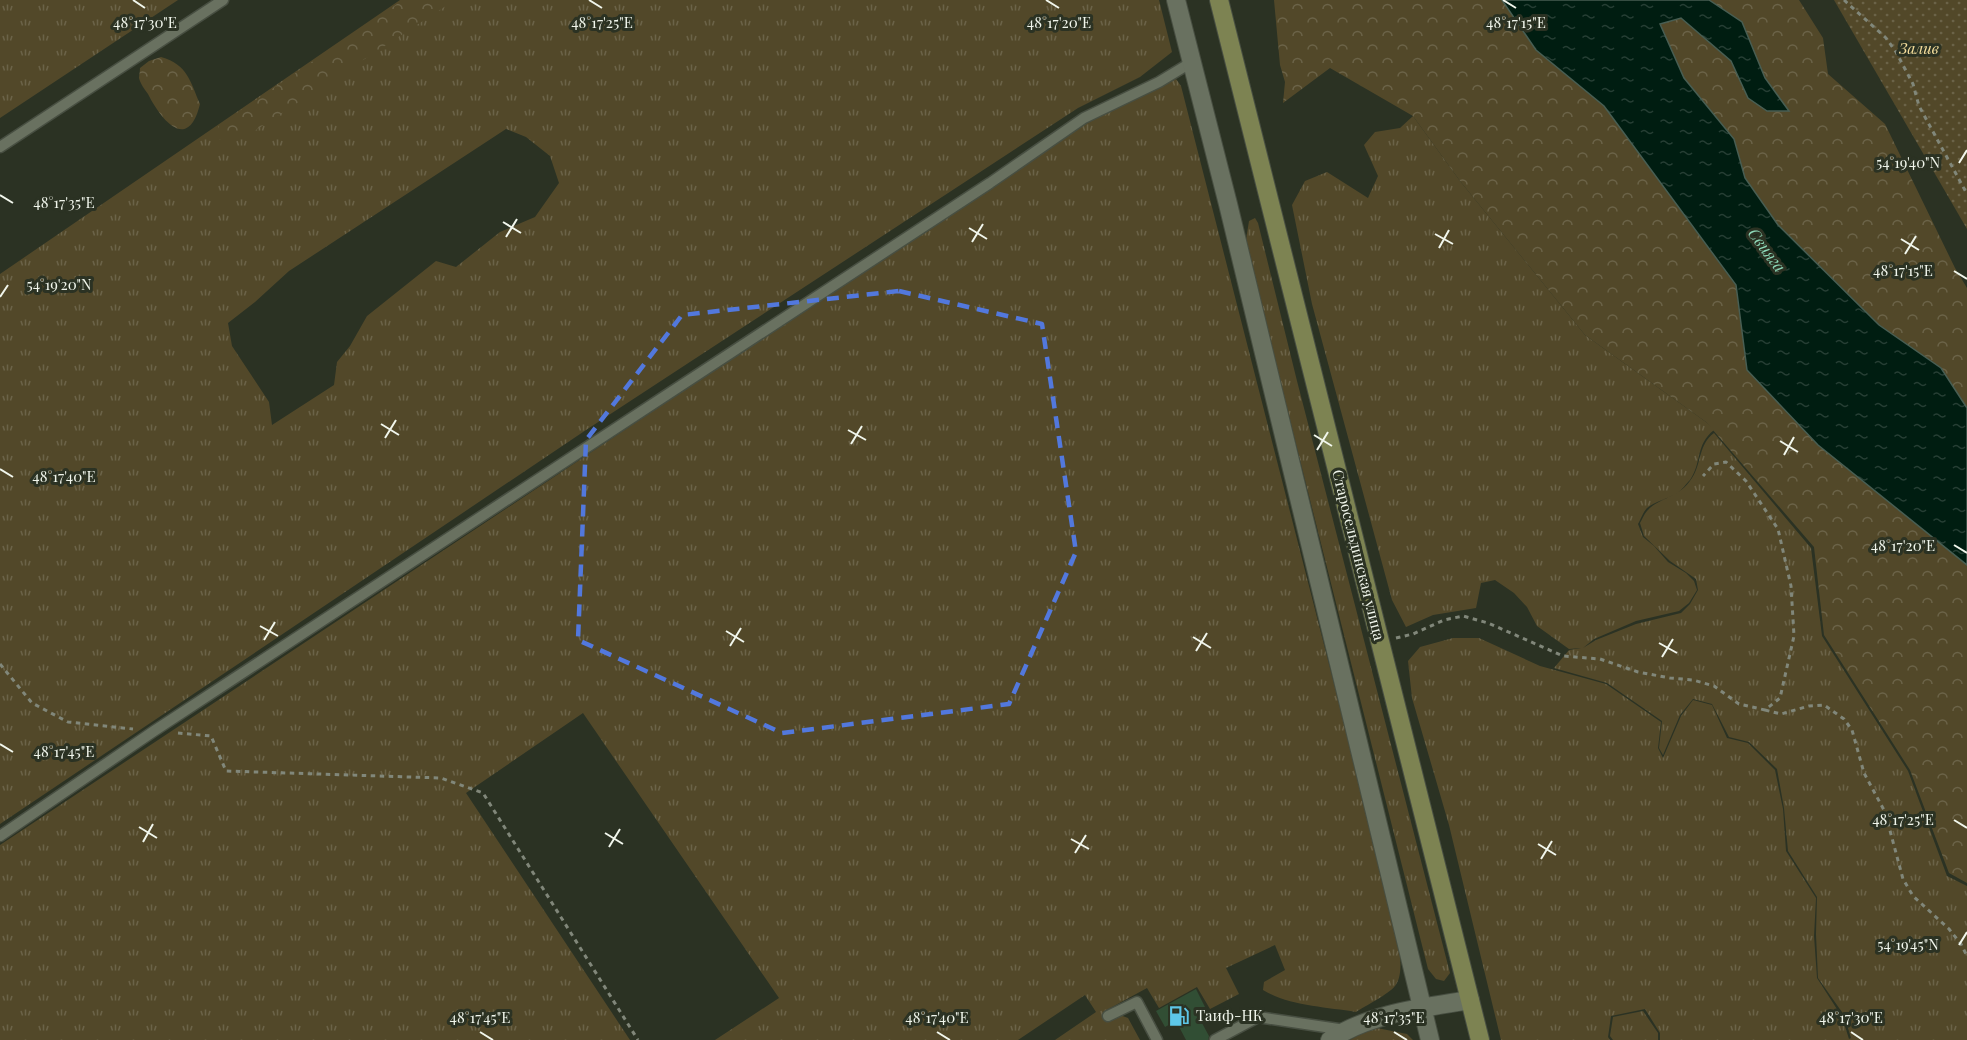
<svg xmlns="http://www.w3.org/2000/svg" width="1967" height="1040" viewBox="0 0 1967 1040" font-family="'Playfair Display',serif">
<defs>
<pattern id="grass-tufts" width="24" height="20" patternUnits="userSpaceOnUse" patternTransform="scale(1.5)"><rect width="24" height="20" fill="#524829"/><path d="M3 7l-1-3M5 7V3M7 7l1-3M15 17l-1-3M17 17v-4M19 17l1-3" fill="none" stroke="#6b6348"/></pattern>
<pattern id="forest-crowns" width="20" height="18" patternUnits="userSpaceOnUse" patternTransform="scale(1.5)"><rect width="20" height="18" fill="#524829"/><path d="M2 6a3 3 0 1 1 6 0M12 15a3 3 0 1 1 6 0" fill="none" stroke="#6b6348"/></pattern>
<pattern id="park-dots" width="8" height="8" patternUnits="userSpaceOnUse" patternTransform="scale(1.5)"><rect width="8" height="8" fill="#524829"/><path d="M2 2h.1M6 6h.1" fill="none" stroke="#6b6348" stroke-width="1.8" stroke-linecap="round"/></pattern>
<pattern id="water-ripples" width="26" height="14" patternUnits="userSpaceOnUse" patternTransform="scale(1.5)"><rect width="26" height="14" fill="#001d11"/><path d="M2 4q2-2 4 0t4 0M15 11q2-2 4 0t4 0" fill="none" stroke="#263e34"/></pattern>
</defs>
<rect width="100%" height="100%" fill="#2b3223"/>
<path fill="url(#grass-tufts)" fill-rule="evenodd" d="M0,0H178L0,118Z
M400,0H1159L1172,52L1140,77L1078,108L586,430L0,824V274ZM506,129L526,137L550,156L559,183L535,217L500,232L456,267L436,261L367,316L350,346L337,362L334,385L272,425L269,402L232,346L228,323L255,302L289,271Z
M1176,79L1181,86L1385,883C1390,906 1410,968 1395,986C1389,994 1365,1006 1356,1012C1326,1007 1289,1006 1263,990L1264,982L1285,970L1275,945L1226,968L1239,994L1210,1009L1197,987L1159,1008L1147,988L1103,1012L1108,1022L1120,1015L1128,1018L1140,1040H1055L1096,1012L1085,995L1018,1040H715L779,998L583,713L466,793L630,1040H0V845L1085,124Z
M1413,116L1460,181L1585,335L1706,422L1714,430C1695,445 1702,463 1690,480C1686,484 1682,490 1677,493C1667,499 1656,501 1647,508C1643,512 1641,519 1638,524L1643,537L1654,546L1668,562L1686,573L1694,581L1697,590L1689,603L1679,611L1636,621L1594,639L1583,648L1596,640L1636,624L1681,613L1690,604L1698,590L1696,579L1670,561L1644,536L1640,523C1642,520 1644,514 1647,511C1659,497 1679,499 1692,478C1702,463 1698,445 1714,433L1811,548L1822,636L1908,771L1947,876L1967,886V1040H1660V1033L1645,1009L1611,1016L1608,1037L1610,1040H1501L1449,825L1412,698L1408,661L1420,647L1453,638H1479L1540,666L1606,684L1661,722L1658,748L1663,758L1681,716L1693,700L1712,705L1727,738L1748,743L1775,770L1783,809L1786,851L1816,898L1814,936L1817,978L1842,1017L1849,1039L1851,1038L1844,1015L1818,978L1816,934L1817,897L1788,851L1784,808L1777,769L1749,742L1729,737L1712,704L1693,699L1680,715L1663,755L1659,748L1662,721L1607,683L1554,668L1569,650L1581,648L1569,649L1537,626L1527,607L1514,593L1495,580L1481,583L1476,608L1433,615L1406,627L1392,600L1312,304L1292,205L1305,181L1327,172L1368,198L1378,176L1364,145L1375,132L1400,128Z
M1255,218L1258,223L1297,381L1450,973L1444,981L1436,979L1428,969L1254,277L1246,240L1249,221Z
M1643,1011L1658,1033V1040H1613L1610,1036L1613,1017Z
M1372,1027L1407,1034L1413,1040H1350Z"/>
<path fill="url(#forest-crowns)" d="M403,0H455L253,132L233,143L219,139V125Z
M1274,0H1502L1536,50L1604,106L1736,286L1747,370L1818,445L1967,565V883L1949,873L1910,770L1824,635L1814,547L1706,422L1585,335L1460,181L1413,116L1330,68L1283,103L1285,82L1280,65Z
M1709,0H1799L1823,38L1828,74L1885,124L1955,268L1967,288V408L1941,368L1879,325L1778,225L1745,178L1734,139L1684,78L1660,24L1681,18L1731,61L1748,98L1788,111L1765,78L1742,22Z
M161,57C188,65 190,81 200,104C188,153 161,120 148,94C145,90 140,83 139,78C139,75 140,72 140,68L149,61Z"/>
<path fill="url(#park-dots)" d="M1834,0H1967V229Z"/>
<path fill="url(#water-ripples)" stroke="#485e53" stroke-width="1.5" d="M1502,0H1709L1742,22L1765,78L1789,111H1767L1748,98L1731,61L1681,18L1660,24L1684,78L1734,139L1745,178L1778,225L1879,325L1941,368L1967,408V565L1818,445L1747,370L1736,285L1604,106L1536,50Z"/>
<path fill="#314e34" d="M1196,989L1205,1007L1196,1012L1209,1036L1208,1040H1186L1176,1021L1165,1027L1156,1011Z"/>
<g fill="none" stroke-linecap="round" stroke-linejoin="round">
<g stroke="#484f42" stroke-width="13">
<path id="service" d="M0,147L223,0
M0,836L154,731L990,183L1084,118L1159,82L1192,62
M1108,1016L1137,1002L1157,1040
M1215,1040L1258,1017L1345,1030"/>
</g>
<g stroke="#484f42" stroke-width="20">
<path id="minor" d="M1176,0L1228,204L1430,1040
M1330,1040C1371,1013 1422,1008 1470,1000"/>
</g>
<g stroke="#484f42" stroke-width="20">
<path id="secondary" d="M1219,0L1480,1040"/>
</g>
<path stroke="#81877a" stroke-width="3" stroke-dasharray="4.5 4.5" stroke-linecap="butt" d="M1844,0L1886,38L1896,52L1913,84L1919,106L1967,194
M1396,638L1413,634L1444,620L1463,616L1488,623L1563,656L1600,659L1638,672L1670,678L1693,680L1714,686L1739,704L1765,710L1780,698L1794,636L1791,586L1778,529L1746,481L1726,462L1714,464L1703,476
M0,664L32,703L68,722L133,729
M1765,710L1781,714L1809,706L1824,705L1844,719L1852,730L1864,773L1885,812L1903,879L1913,896L1949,929L1961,944L1967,956
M178,733L211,736L226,771L441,778L483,793L638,1040"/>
<use href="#service" stroke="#697160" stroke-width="10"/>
<use href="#minor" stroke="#697160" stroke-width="18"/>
<use href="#secondary" stroke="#7d8352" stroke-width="18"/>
</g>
<path fill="none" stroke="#5278dd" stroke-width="4.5" stroke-dasharray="12 8" stroke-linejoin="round" d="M899,291L1042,324L1076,552L1009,704L782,733L578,640L586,440L682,315Z"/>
<path fill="none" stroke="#f1f6ec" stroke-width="2" d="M133,0L145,8M589,0L602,8M1046,0L1059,8M1503,0L1516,8M1959,163L1967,150M0,195L13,203M503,222L521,233M969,228L987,239M1435,234L1453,244M506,237L517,219M1901,239L1919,250M972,242L983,224M1439,248L1449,230M1905,254L1916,236M1954,271L1967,279M0,297L8,285M381,424L399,435M848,430L866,440M1314,435L1332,446M385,438L396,420M1780,441L1798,452M851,444L862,426M1317,450L1328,432M1784,455L1794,437M0,469L13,477M1954,545L1967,553M260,626L278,636M726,631L744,642M1193,637L1211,648M264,640L275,622M1659,643L1677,653M730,646L741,628M1196,651L1207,633M1662,657L1673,639M0,744L13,752M1954,820L1967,828M139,827L157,838M605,833L623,844M1071,839L1089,849M143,842L153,824M1538,844L1556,855M609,847L620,829M1075,853L1086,835M1541,859L1552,841M1959,945L1967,932M480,1032L493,1040M937,1032L950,1040M1394,1032L1407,1040M1851,1032L1863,1040"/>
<defs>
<g id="fuel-bare" transform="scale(1.62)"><path d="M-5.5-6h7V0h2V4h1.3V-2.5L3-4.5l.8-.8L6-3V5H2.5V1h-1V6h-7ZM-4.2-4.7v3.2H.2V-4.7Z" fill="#5dc7e8" stroke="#2b3223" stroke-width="2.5" paint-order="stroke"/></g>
</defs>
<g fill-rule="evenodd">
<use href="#fuel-bare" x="1179" y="1016"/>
</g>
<g text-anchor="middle" stroke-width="6" stroke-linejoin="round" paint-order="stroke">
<g font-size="15" font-style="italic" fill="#f7e09e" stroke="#2b3223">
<text x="1919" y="54">Залив</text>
</g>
<g font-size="15" fill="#f1f6ec" stroke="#2b3223">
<text transform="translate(1358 555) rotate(76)" y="5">Старосельдинская улица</text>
</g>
<g font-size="15" fill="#f1f6ec" stroke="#2b3223" text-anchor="start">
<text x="1196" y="1021">Таиф-НК</text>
</g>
<g font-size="16" font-style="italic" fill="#8dd8b8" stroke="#2b3223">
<text transform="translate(1767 250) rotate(53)" y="6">Свияга</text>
</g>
</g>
<g font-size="15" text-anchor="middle" fill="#f1f6ec" stroke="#2b3223" stroke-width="6" stroke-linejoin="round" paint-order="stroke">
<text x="145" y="28">48°17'30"E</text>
<text x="602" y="28">48°17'25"E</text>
<text x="1059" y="28">48°17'20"E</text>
<text x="1516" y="28">48°17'15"E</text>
<text x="1908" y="168">54°19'40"N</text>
<text x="64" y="208">48°17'35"E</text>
<text x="1903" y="276">48°17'15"E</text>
<text x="59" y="290">54°19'20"N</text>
<text x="64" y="482">48°17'40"E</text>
<text x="1903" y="551">48°17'20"E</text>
<text x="64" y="757">48°17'45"E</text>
<text x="1903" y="825">48°17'25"E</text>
<text x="1908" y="950">54°19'45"N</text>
<text x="480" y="1023">48°17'45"E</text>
<text x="937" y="1023">48°17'40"E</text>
<text x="1394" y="1023">48°17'35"E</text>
<text x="1851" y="1023">48°17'30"E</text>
</g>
</svg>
